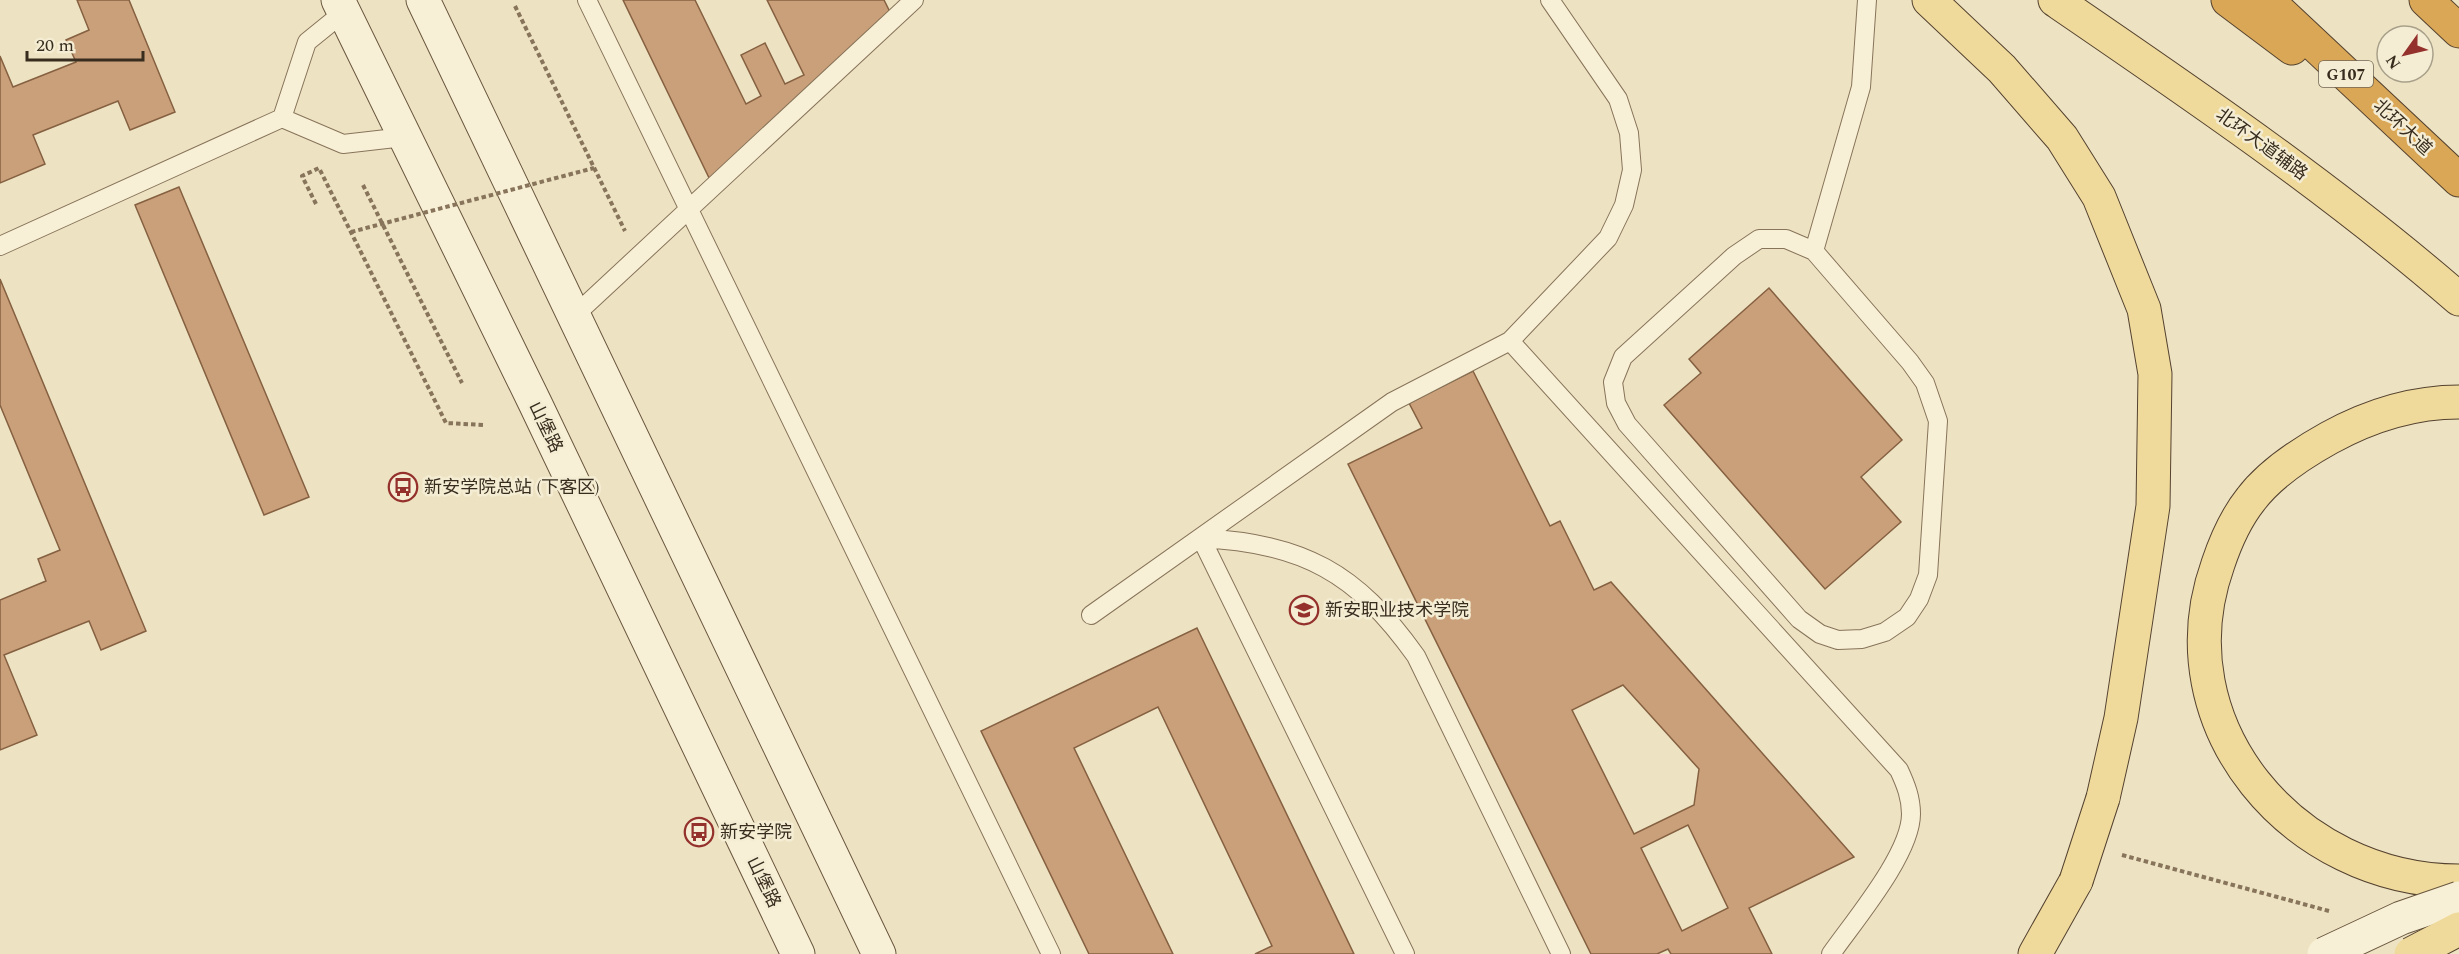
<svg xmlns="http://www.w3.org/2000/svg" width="2459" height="954" viewBox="0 0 2459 954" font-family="Spectral,'Noto Sans SC',serif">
<rect width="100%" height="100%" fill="#ede3c3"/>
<path fill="#caa07a" stroke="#856041" stroke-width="1.5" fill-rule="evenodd" d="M77,0H129L175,112L130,130L118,101L33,135L45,164L0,183V56L13,87L76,62L66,40L89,30Z
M623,0H695L746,104L761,96L741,55L765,43L785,84L804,75L767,0H884L892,16L713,186Z
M179,187L309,497L264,515L135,205Z
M0,279L146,631L101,650L89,621L4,655L37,735L0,750V600L46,581L38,559L60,550L0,405Z
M1769,288L1902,440L1861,477L1901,522L1825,589L1664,405L1701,373L1689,359Z
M1473,371L1550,526L1560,521L1594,590L1611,582L1854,857L1749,908L1772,954H1671L1668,949L1657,954H1591L1348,464L1422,428L1409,403ZM1623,685L1699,769L1694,805L1634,834L1572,710ZM1688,825L1728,908L1682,931L1641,848Z
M1197,628L1354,954H1255L1272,946L1158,707L1074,748L1173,954H1089L981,731Z"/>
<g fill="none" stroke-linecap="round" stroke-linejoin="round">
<g stroke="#87745a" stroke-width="20">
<path id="lane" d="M587,0L1051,954
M282,118L307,42L344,12
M1759,239H1786L1814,251L1910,362L1925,383L1938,421L1928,575L1919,599L1907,617L1885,632L1862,639L1838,640L1820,634L1799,619L1627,424L1616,403L1613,382L1623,357L1734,256Z
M0,246L282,118L343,144L404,137
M1814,251L1861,87L1867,0
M574,316L914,0
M1510,341L1899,770C1906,785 1911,798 1911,814C1911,854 1854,921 1831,954
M1091,615L1392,402L1510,341L1608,238L1624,205L1632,170L1629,133L1618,99L1550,0
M1405,954L1201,538C1304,544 1356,572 1416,656L1561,954"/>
</g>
<g stroke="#69563e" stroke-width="35">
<path id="secondary" d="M338,0L535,403L798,954
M423,0L879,954"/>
</g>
<g stroke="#55422f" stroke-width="35">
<path id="primary" d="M1929,0L2002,69L2062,138L2099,197L2144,309L2155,374L2153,506L2121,718L2103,798
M2055,0C2194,95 2332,189 2459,299
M2459,402C2413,402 2369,416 2329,438C2302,453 2270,474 2251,499C2235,519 2226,540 2218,564C2160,726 2295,881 2459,881
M2035,954L2076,881"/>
</g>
<g stroke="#55422f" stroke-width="35">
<path id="highway" d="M2228,0L2292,48
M2267,0L2459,180
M2426,0L2459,31"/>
</g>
<path stroke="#87745a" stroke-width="4" stroke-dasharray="4.5 3" stroke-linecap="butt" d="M515,6L625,231
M363,185L462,383
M316,204L302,176L319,168L446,423L484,425
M2122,855L2329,911"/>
<use href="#lane" stroke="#f8f0d6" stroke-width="18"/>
<use href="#secondary" stroke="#f8f0d6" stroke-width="33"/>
<use href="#primary" stroke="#efda9c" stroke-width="33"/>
<use href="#highway" stroke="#daa756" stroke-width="33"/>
<g stroke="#69563e" stroke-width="35" stroke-linecap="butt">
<path id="secondary-bridge" d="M2324,954L2401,918L2459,898"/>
</g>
<g stroke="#55422f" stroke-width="35" stroke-linecap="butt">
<path id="primary-bridge" d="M2076,881L2103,798
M2411,954L2459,929"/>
</g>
<path stroke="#87745a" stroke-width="4" stroke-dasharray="4.5 3" stroke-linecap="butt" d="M351,232L594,168"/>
<use href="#secondary-bridge" stroke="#f8f0d6" stroke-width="33"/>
<use href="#primary-bridge" stroke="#efda9c" stroke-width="33"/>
</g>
<defs>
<g id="bus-ring" transform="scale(1.5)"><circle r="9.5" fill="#f5edd3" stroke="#94312c" stroke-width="1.5"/><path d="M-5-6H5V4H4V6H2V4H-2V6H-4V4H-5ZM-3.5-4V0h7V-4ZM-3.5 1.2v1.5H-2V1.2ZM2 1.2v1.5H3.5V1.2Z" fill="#94312c"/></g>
<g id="university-ring" transform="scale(1.5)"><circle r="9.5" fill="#f5edd3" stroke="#94312c" stroke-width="1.5"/><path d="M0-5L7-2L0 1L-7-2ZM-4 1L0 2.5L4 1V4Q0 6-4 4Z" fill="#94312c"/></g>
</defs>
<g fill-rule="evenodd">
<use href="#bus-ring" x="403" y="487"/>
<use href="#university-ring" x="1304" y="610"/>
<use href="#bus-ring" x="699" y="832"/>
</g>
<g text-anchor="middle" stroke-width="5" stroke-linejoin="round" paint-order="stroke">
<rect fill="#f5edd3" stroke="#706654" stroke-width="1.5" x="2319" y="61" width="54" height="26" rx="4.5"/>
<g font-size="16" font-weight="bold" fill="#372c1e">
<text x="2346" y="80">G107</text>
</g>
<g font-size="18" fill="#372c1e" stroke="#f5edd3">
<text transform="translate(2403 127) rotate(43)" y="6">北环大道</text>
<text transform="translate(2262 144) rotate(36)" y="6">北环大道辅路</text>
<text transform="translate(546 427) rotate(64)" y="6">山堡路</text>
<text transform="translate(764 882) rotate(64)" y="6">山堡路</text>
</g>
<g font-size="18" fill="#372c1e" stroke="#f5edd3" text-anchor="start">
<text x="424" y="493">新安学院总站 (下客区)</text>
<text x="1325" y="616">新安职业技术学院</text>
<text x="720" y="838">新安学院</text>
</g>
</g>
<g transform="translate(2405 54) rotate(236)"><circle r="28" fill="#f5edd3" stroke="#a9a08b" stroke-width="1.5"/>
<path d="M0-4.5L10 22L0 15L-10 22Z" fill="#94312c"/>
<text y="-9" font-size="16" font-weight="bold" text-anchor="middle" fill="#372c1e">N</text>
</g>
<path d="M27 51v9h116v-9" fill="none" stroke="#372c1e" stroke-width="3"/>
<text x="36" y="51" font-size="18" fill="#372c1e" stroke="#f5edd3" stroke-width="4.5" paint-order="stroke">20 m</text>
</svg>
